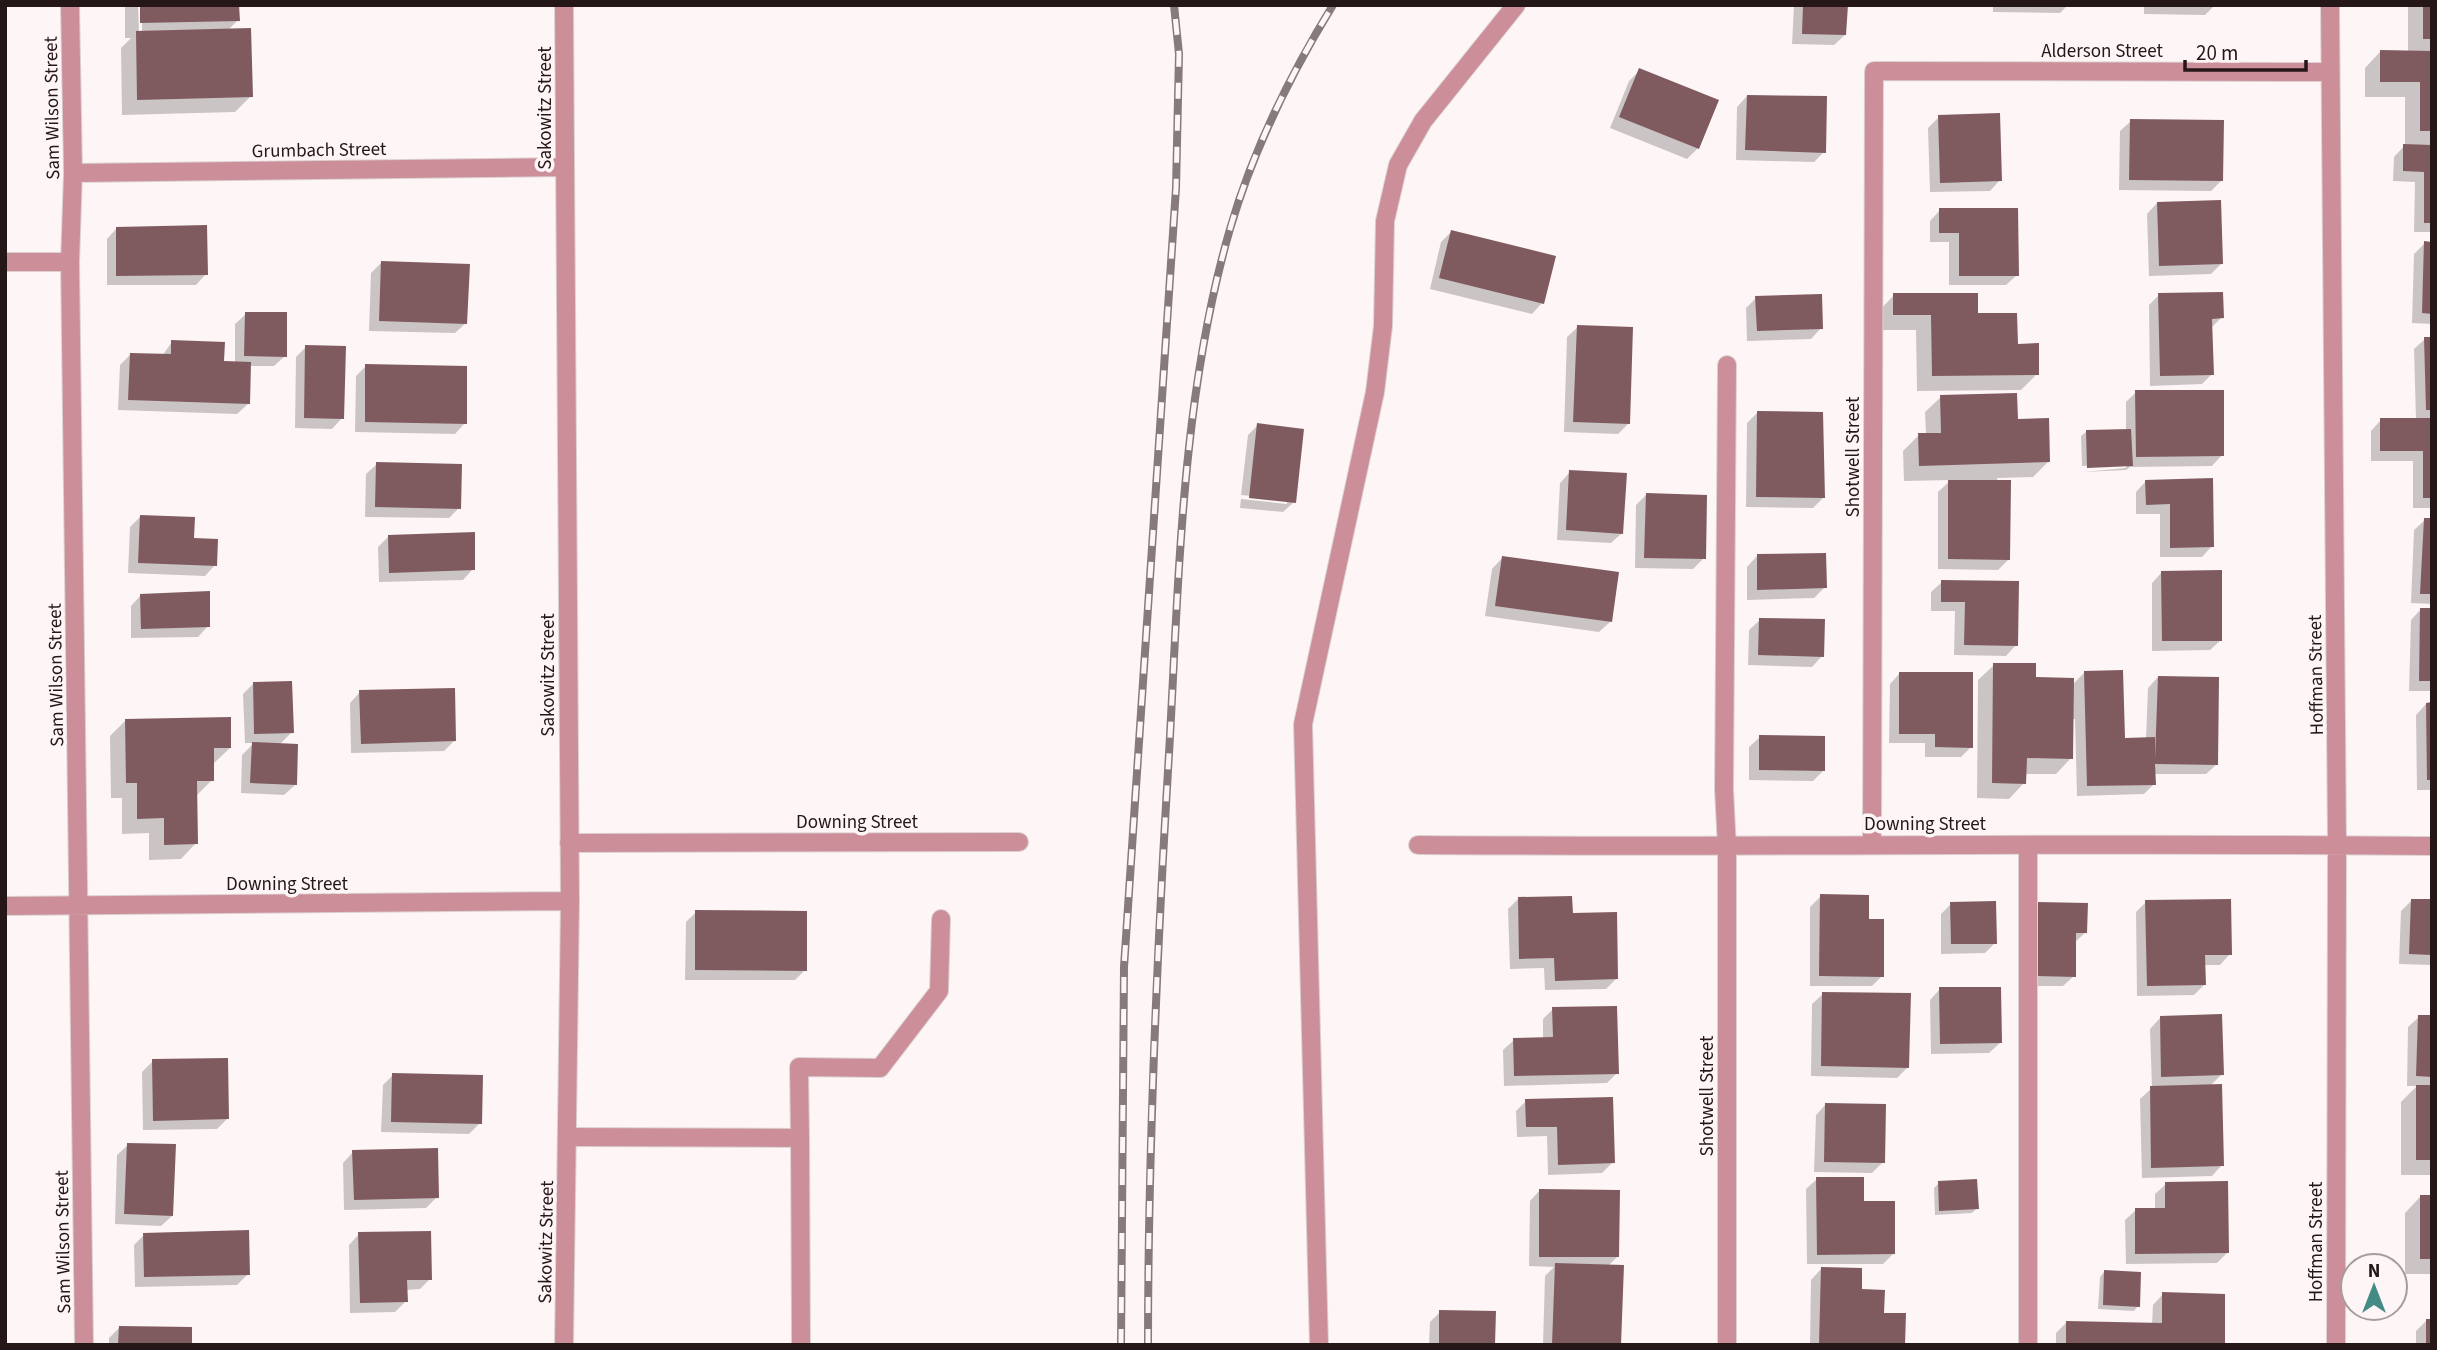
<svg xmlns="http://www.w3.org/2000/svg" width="2437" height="1350" viewBox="0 0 2437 1350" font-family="'Source Sans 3',sans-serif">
<rect width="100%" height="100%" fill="#fef5f6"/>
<path fill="#0003" d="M125,5H138L139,32H142V5L238,20L228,30L251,96L235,112L122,115L121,48L131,38H125Z
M1794,5H1846L1845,35L1834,45L1792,44Z
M1993,5H2068L2060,13L1993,12Z
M2144,5H2215L2205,15L2144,14Z
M2408,5H2432V232H2414L2415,182L2393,181L2394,157L2405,145V97H2365V68L2380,52H2408Z
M1640,70L1698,148L1687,159L1610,128L1629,81Z
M1747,96L1824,152L1814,162L1736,160L1737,107Z
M1939,117L2000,180L1990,191L1930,192L1928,128Z
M2131,121L2221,181L2211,191L2119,190L2120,131Z
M2157,203L2221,264L2211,274L2149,276L2147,214Z
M1940,210L2017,275L2006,285H1949V242H1930V221Z
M117,228L206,274L196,285H107V239Z
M1451,232L1542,303L1532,314L1430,289L1441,242Z
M2425,243H2432V324L2412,323L2414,254Z
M381,263L466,323L455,333L369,331L371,273Z
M1894,295L1976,315L2016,346L2037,374L2021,390L1917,391L1916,330H1879V311Z
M2159,295L2222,317L2211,328L2212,374L2202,384L2150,386L2149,305Z
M1756,298L1821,328L1811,339L1747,341L1746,308Z
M246,314L285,356L274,366H249L248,404L237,414L118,410L120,365L130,355L162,356L172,342L223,363H235V324Z
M1578,327L1629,423L1618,434L1564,432L1567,337Z
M2432,338V508H2413V461H2371V431L2381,420H2416L2414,349L2425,339Z
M306,347L342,418L332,429L295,428L296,357Z
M366,366L465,423L455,434L355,432L356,376Z
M2136,392L2222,455L2212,466L2130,467L2126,470L2083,472L2126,468V465L2082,466L2081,436L2086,432L2126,430V402Z
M1941,397L2016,421L2048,462L2033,477L1997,478L2009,559L1998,570L1938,569V492L1951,480L1904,481L1903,451L1919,435H1926L1925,412Z
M1757,413L1824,497L1813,508L1746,507L1747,423Z
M1258,425L1294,502L1283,512L1240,508L1241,499L1287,504V500L1241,495L1248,435Z
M377,464L459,508L449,518L365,517L366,474Z
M1570,472L1622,533L1611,543L1557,540L1560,483Z
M2211,480L2212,546L2202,557H2160V514H2136V492L2146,481Z
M1646,495L1704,558L1693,569L1635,568L1636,505Z
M140,517L192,540L215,565L205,576L128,573L130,527Z
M2425,520H2432V604L2411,603L2414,530Z
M388,537L473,569L463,580L379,582L378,547Z
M1757,556L1825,587L1814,598L1747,600V567Z
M1502,558L1610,622L1599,632L1485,616L1492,569Z
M2162,572L2221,640L2210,650L2152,651V583Z
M1942,582L2016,645L2006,656L1954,655L1955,611H1931V592Z
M141,595L208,626L198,637L131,638V606Z
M2421,609L2432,610V691H2409L2411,620Z
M1760,620L1822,656L1812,667L1748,665L1749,630Z
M1994,665L2034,679L2072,685L2084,673L2123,739H2146L2148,688L2158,677L2217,764L2206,774H2154V784L2144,794L2077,796L2075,719H2072L2071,758L2056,774H2025L2024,783L2009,799L1977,798L1978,680Z
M1900,673L1971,747L1961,757H1925V743H1889L1890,684Z
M254,683L292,732L279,745L295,785L284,795L241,793L242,755L254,743H245L243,694Z
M360,692L455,740L444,751L351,753L350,703Z
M2426,704H2432V790H2417L2416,715Z
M126,720L230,748L214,763L212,780L196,796V843L181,859L149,860V833L122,834V798H111L110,736Z
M1760,737L1823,771L1813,781L1749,780V747Z
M1821,896L1867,920L1882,976L1872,986H1810V907Z
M1519,898L1571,914L1616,979L1606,989L1545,990L1544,968L1510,969L1508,909Z
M2412,900L2432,901V965L2399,964L2401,911Z
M2146,902L2230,954L2220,965H2204V985L2194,995L2137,996L2136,912Z
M1951,904L1995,943L1985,953L1941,954V914Z
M2038,904L2086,932L2074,943V976L2063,986H2026L2028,914Z
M696,912L805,970L795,980H685L686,922Z
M1940,989L2000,1043L1989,1053L1931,1054L1930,1000Z
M1823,994L1908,1067L1897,1078L1811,1076L1812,1004Z
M1553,1009L1617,1073L1607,1083L1504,1086L1503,1050L1514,1040L1543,1039V1019Z
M2419,1017H2432V1175H2401V1102L2417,1086H2407L2408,1027Z
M2160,1018L2222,1074L2210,1086L2222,1165L2212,1176L2142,1178L2140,1099L2152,1088L2150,1029Z
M153,1061L227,1119L217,1129L143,1130L142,1072Z
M393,1075L480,1123L469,1134L381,1132L383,1085Z
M1526,1101L1613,1162L1602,1173L1548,1175L1547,1136L1517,1137L1516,1111Z
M1826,1104L1883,1162L1872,1173L1814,1172L1816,1115Z
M128,1145L172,1216L161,1226L115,1224L117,1155Z
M353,1152L437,1197L426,1208L344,1210L343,1163Z
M1817,1179L1862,1203L1894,1253L1883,1264H1807L1806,1189Z
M1939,1183L1977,1208L1972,1213L1935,1215L1934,1188Z
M2166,1184L2227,1253L2217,1263L2126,1264L2125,1220L2136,1210H2155V1194Z
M1540,1190L1617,1257L1607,1267L1619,1345H1543L1545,1276L1554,1267L1529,1266L1530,1201Z
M2420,1197H2432V1274H2405V1213Z
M359,1234L430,1279L420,1289L405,1290L406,1301L395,1312L350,1313L349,1245Z
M144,1235L248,1274L237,1285L135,1287L134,1245Z
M1821,1269L1882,1314L1904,1345H1810L1811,1280Z
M2104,1272L2138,1306L2134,1311L2098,1309L2100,1277Z
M2163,1294L2223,1345H2056V1333L2067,1322L2152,1324L2153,1305Z
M1440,1312L1494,1345H1429L1430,1322Z
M2427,1320L2432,1345H2416V1331Z
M119,1328L190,1345H109V1338Z"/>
<path fill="#7f5b60" d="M140,5H239L240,21L140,23Z
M1803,5H1848L1846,35L1802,34Z
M2423,5H2432V39H2423Z
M251,28L253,97L137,100L136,31Z
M2380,50L2432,51V131H2420V82H2380Z
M1639,68L1719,100L1699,149L1619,117Z
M1747,95L1827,96L1826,153L1745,150Z
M2000,113L2002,181L1940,183L1938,115Z
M2130,119L2224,120L2223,181L2129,180Z
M2403,144L2432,145V223H2424V172L2403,171Z
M2221,200L2223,264L2159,266L2157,202Z
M1939,208H2018L2019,276H1959V233H1939Z
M207,225L208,275L116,276V227Z
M1451,230L1556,256L1544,304L1439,278Z
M2424,241L2432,242V314L2422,313Z
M381,261L470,264L467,324L379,321Z
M2223,292L2224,318L2212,319L2214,375L2160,376L2158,293Z
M1893,293H1978V313H2017L2018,344L2039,343V375L1932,376L1931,315H1893Z
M1822,294L1823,329L1757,331L1755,296Z
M245,312H287V357L244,356Z
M1577,325L1633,327L1630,424L1573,422Z
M2424,337H2432V410H2426Z
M171,340L225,342L224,361L251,362L250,404L128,400L130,353L171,354Z
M305,345L346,346L344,419L304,418Z
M365,364L467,366V424L365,422Z
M2135,390H2224V456L2136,457Z
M2017,393L2018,419L2049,418L2050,462L1919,466L1918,433H1941L1940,395Z
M1757,411L1823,412L1825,498L1756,497Z
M2380,418H2432V498H2423V451H2380Z
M1257,423L1304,429L1296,503L1249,498Z
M2131,429L2133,466L2087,468L2086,430Z
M376,462L462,464L461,509L375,507Z
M1569,470L1627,473L1623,534L1566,530Z
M2213,478L2214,547L2170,548V504L2146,505L2145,480Z
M1948,480H2011L2010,560L1948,559Z
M1646,493L1707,495L1706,559L1644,558Z
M140,515L195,517L194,538L218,539L217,566L138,563Z
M2424,518H2432V594H2420Z
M475,532V570L389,573L388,535Z
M1826,553L1827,588L1757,590V554Z
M1502,556L1619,572L1612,622L1495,606Z
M2222,570V641H2162L2161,571Z
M1941,580L2019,581L2018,646L1964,645L1965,602H1941Z
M210,591V627L141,629L140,594Z
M2420,608H2432V681H2419Z
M1759,618L1825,619L1824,657L1758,655Z
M1993,663H2036V677L2074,678L2073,759L2027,758L2026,784L1992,783Z
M2123,670L2125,738L2155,737V759L2158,676L2219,677L2218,765L2155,764L2156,785L2087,786L2084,671Z
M1899,672H1973V748L1935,747V734H1899Z
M292,681L294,733L254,734L253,682Z
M455,688L456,741L361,744L359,690Z
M2432,702V780H2427L2426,703Z
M231,717V748H214V781H197L198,844L164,845V818L137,819V783H126L125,719Z
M1759,735L1825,736V771L1759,770Z
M252,742L298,744L297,785L250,783Z
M1820,894L1869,895V919H1884V977L1819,976Z
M1572,896L1573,913L1617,912L1618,979L1555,981L1554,958L1519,959L1518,897Z
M2231,899L2232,955H2205L2206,985L2147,986L2145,900Z
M2411,899H2432V955L2409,954Z
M1996,901L1997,944H1951L1950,902Z
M2037,902L2088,903L2087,933H2076V977L2036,976Z
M695,910L807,911V971L695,970Z
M1939,987H2001L2002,1043L1940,1044Z
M1822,992L1911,993L1909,1068L1821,1066Z
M1617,1006L1619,1074L1514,1076L1513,1038L1553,1037L1552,1007Z
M2222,1014L2224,1075L2161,1077L2160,1016Z
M2418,1015H2432V1077L2416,1076Z
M228,1058L229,1119L153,1121L152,1059Z
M392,1073L483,1075L482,1124L391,1122Z
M2222,1084L2224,1166L2151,1168L2150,1086Z
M2416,1085H2432V1160H2416Z
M1613,1097L1615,1163L1558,1165L1557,1127H1526L1525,1099Z
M1825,1103L1886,1104L1885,1163L1824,1162Z
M127,1143L176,1144L173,1216L124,1214Z
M438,1148L439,1198L354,1200L352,1150Z
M1816,1177H1864V1201H1895V1254L1817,1255Z
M1977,1179L1979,1209L1939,1211L1938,1181Z
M2228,1181L2229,1253L2135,1254V1208H2165V1182Z
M1539,1189L1620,1190L1619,1257H1539Z
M2420,1195H2432V1259H2420Z
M249,1230L250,1275L144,1277L143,1233Z
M431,1231L432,1280H407L408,1302L360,1303L358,1232Z
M1555,1263L1624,1265L1621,1345H1552Z
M1821,1267L1862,1268V1289L1885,1290L1884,1313H1906L1905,1345H1819Z
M2104,1270L2141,1272L2140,1307L2103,1305Z
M2162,1292L2225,1294V1345H2066V1321L2162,1323Z
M1439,1310L1496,1311L1495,1345H1439Z
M2426,1319H2432V1345H2426Z
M119,1326L192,1327V1345H118Z"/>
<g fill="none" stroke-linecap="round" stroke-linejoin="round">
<g stroke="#dbd1d2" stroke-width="20">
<path id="lane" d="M1727,365L1724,789L1727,848
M567,1137L800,1138L801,1345
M800,1138L799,1067L880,1068L939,991L941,919
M1319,1345L1303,724L1375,392L1383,326L1385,221L1398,165L1423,121L1516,5
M2028,1345V845"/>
</g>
<g stroke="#dbd1d2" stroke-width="20">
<path id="street" d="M70,5L73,173L70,262L84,1345
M564,5L570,901L564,1345
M2330,5L2337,845L2336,1345
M73,173L565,167
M5,262H70
M569,843L1019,842
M1872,843L1874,71L2330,72
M1418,845C1756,848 2094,842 2432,846
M5,906L570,901
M1727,1345V848"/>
</g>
<use href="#lane" stroke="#cc8f99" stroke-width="18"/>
<use href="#street" stroke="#cc8f99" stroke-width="18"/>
<g stroke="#867a7c" stroke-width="8">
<path id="rail" d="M1121,1345L1124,967L1176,188L1179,54L1174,5
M1148,1345C1148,1148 1157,951 1169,754C1179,579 1181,398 1230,229C1253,150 1290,75 1333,5"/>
</g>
<use href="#rail" stroke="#fef5f6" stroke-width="5" stroke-dasharray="16" stroke-linecap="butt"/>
</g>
<g text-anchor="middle" stroke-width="7" stroke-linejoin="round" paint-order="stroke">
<g font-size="19" fill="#251618" stroke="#fef5f6">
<text x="2102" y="57">Alderson Street</text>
<text transform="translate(51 108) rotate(-91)" y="7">Sam Wilson Street</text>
<text transform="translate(544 108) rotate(-90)" y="7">Sakowitz Street</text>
<text transform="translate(319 149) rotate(-1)" y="7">Grumbach Street</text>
<text transform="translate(1852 457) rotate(-90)" y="7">Shotwell Street</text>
<text transform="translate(55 675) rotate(-91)" y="7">Sam Wilson Street</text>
<text transform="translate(547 675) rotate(-90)" y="7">Sakowitz Street</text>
<text transform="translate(2315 675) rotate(-91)" y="7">Hoffman Street</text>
<text x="857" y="828">Downing Street</text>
<text x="1925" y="830">Downing Street</text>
<text x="287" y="890">Downing Street</text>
<text transform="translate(1706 1096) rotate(-90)" y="7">Shotwell Street</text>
<text transform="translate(62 1242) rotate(-91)" y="7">Sam Wilson Street</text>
<text transform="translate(545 1242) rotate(-89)" y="7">Sakowitz Street</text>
<text transform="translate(2315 1242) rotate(-90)" y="7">Hoffman Street</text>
</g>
</g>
<rect width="2437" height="1350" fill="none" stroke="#251618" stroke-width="14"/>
<g transform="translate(2374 1287)"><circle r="33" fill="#fef5f6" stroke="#a79c9d" stroke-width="2"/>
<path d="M0-5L12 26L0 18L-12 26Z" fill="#448b85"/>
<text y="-10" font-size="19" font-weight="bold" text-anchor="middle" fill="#251618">N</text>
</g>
<path d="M2185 60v10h121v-10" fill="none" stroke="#251618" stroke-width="3.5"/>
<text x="2196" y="60" font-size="21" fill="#251618" stroke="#fef5f6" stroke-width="5" paint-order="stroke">20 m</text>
</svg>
